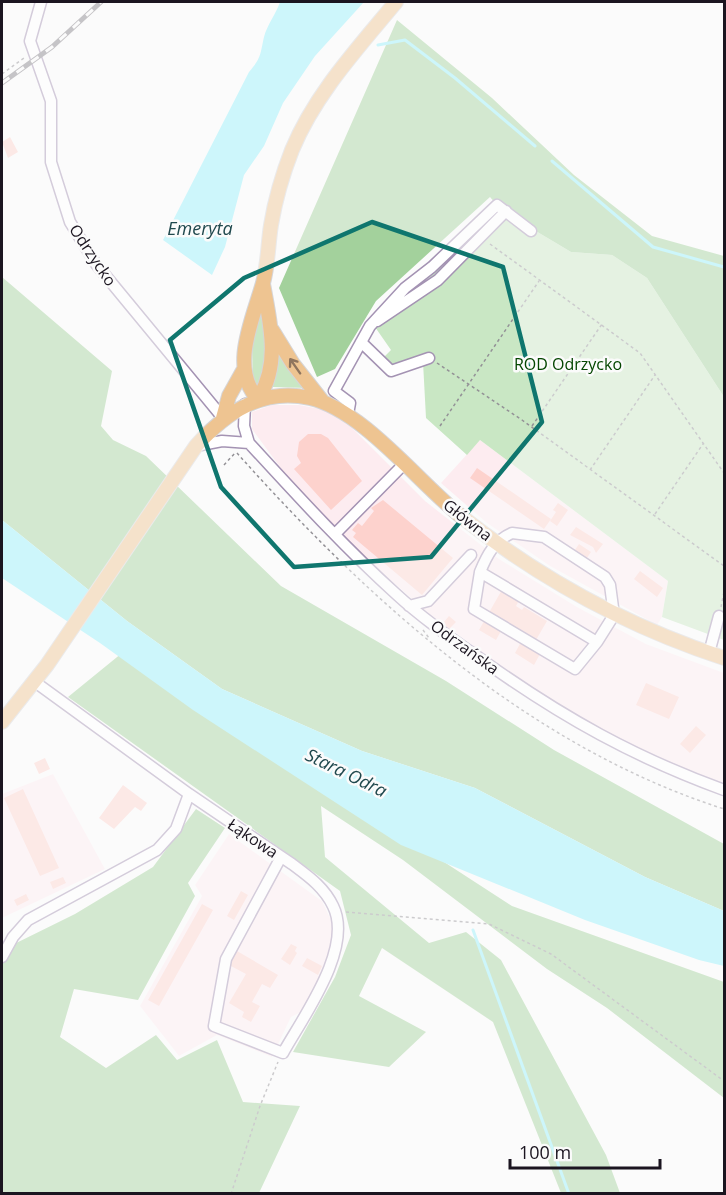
<svg xmlns="http://www.w3.org/2000/svg" width="726" height="1195" viewBox="0 0 726 1195" font-family="'Open Sans',sans-serif">
<rect width="100%" height="100%" fill="#fbfbfb"/>
<path fill="#fdecf0" d="M272,405H299L326,410L352,428L425,501L499,559L577,607L646,644L724,673V784L651,758L594,728L529,686L427,612L345,540L297,490L252,429V412Z
M480,440L668,581L662,617L657,625L550,566L487,523L441,483Z
M53,774L105,869L2,918V794Z
M229,834L322,901L332,922V949L303,1011L291,1017L272,1057L217,1035L179,1056L140,1006L202,896L195,885Z"/>
<path fill="#c9e7c4" d="M502,211L571,252L612,255L647,278L724,397V640L662,617L668,581L480,440L467,455L426,418L423,362L388,376L379,362L391,350L375,327Z
M263,298L266,361L258,391L253,387L252,346Z
M276,344L308,388L272,387Z"/>
<path fill="#a3d19c" d="M397,20L492,98L574,175L652,236L724,256V397L647,278L612,255L571,252L502,211L490,197L376,301L335,369L317,377L279,288Z
M2,277L112,371L101,426L113,440L146,456L281,586L446,681L554,750L724,844V911L645,877L475,788L362,751L222,689L127,621L2,520Z
M122,653L512,906L724,982V1098L607,1008L547,969L403,860L321,806L325,857L429,943L466,932L501,960L606,1155L620,1193H561L493,1022L382,948L359,996L426,1032L389,1067L293,1052L335,977L351,935L340,891L68,697Z
M196,809L225,828L188,883L195,896L138,1000L74,989L60,1037L106,1068L156,1035L177,1060L217,1040L243,1102L300,1106L259,1193L2,1194V950L75,914L153,867Z"/>
<path fill="#95effa" d="M280,2H364L315,56L283,103L264,146L244,175L225,247L212,275L163,240L249,72C262,57 260,54 264,37C267,25 276,14 280,2Z
M2,520L127,621L222,689L362,751L475,788L645,877L724,911V966L699,960L585,920L401,845L193,710L100,643L2,578Z"/>
<g fill="none" stroke-linecap="round" stroke-linejoin="round">
<path stroke="#95effa" stroke-width="3" d="M378,45L405,40L455,78L535,146
M552,161L653,247L724,267
M473,930L569,1194"/>
</g>
<path fill="#fdd2cd" d="M10,137L18,152L8,158L2,142Z
M308,434H321L328,438L362,481L331,510L294,469L301,463L297,456L299,442Z
M477,468L551,519L544,529L470,478Z
M383,500L453,558L422,595L353,537L356,533L352,530L358,523L362,526L374,511L371,508Z
M558,503L568,510L557,526L550,521L556,512L553,510Z
M576,527L603,544L596,553L593,547L570,535Z
M579,544L591,552L580,568L568,560Z
M640,571L663,588L657,597L634,579Z
M507,581L524,591L516,606L522,610L524,607L547,621L536,640L506,622L496,640L479,630Z
M449,616L456,622L449,629L443,623Z
M521,642L540,654L534,665L515,653Z
M646,683L679,697L669,719L636,705Z
M696,726L706,735L690,753L680,744Z
M45,758L50,769L39,774L34,763Z
M123,785L147,803L141,811L135,807L114,829L99,818Z
M23,789L59,868L40,876L4,798Z
M63,877L66,883L53,889L50,882Z
M241,891L248,895L234,920L227,916Z
M26,894L29,900L17,906L14,900Z
M202,904L213,910L159,1006L148,1000Z
M291,944L297,947L295,951L297,953L290,965L281,959Z
M237,951L278,975L270,988L262,984L252,1002L260,1006L251,1022L242,1017L244,1012L229,1003L246,974L229,965Z
M307,958L322,966L318,975L302,966Z"/>
<g fill="none" stroke-linecap="round" stroke-linejoin="round">
<g stroke="#a493b3" stroke-width="13">
<path id="minor" d="M41,2L30,41L51,101V162L70,222L96,264L223,418
M377,321L438,280L506,211
M361,342L391,371L429,358
M245,404L244,426L249,443C296,494 343,546 395,593C423,619 454,640 485,662C564,718 634,757 724,790
M348,414L350,403L334,391L370,326L405,288L432,267L497,205L531,231
M196,446L222,441L249,443
M512,533L544,537L605,577L610,585L614,615L597,642L480,572C487,555 494,541 512,533Z
M335,534L403,465
M480,572L474,609L575,669L597,642
M409,606L428,601L471,555
M709,653L719,616
M35,682L189,794L292,864C308,876 324,887 333,906C354,948 303,1017 283,1053L214,1026L226,959L281,857
M2,957L13,937L28,920L157,850L176,829L189,794"/>
</g>
<g stroke="#d6d5d7" stroke-width="16">
<path id="major" d="M272,330L293,364L323,402
M258,399C229,368 253,319 263,283C268,265 268,244 271,225C275,201 283,173 292,150C315,94 358,48 396,2
M258,399C281,364 270,323 263,284
M223,418L229,396L243,371
M2,722L47,665L196,446C226,412 263,387 310,398C363,410 419,483 462,517C542,580 629,627 724,658"/>
</g>
<path stroke="#939196" stroke-width="1.5" stroke-dasharray="3 3" stroke-linecap="butt" d="M2,74L24,58
M490,244L640,353L724,473
M437,363L522,420L724,566
M440,426L539,281
M532,426L602,324
M237,453C370,602 530,747 724,809
M224,465L235,453
M590,470L655,375
M655,514L703,444
M721,607L724,592
M423,630L429,638
M346,912L489,924L551,954L724,1081
M231,1194L260,1106L278,1062"/>
<use href="#minor" stroke="#fff" stroke-width="10"/>
<use href="#major" stroke="#eec491" stroke-width="14"/>
<g stroke="#848187" stroke-width="5">
<path id="rail" d="M2,83L52,47L101,2"/>
</g>
<use href="#rail" stroke="#fbfbfb" stroke-width="3" stroke-dasharray="9" stroke-linecap="butt"/>
</g>
<defs><path id="oneway-shaft" d="M-6 0H5M1.5-3L5.5 0L1.5 3" fill="none" stroke-width="1.6" stroke-linecap="round" stroke-linejoin="round" transform="scale(1.5)"/></defs>
<use stroke="#8f755e" href="#oneway-shaft" transform="translate(295 366) rotate(-125)"/>
<path d="M0 0H726V1195H0ZM372,222L503,267L542,422L431,557L294,567L221,487L170,340L244,278Z" fill="#fbfbfb" fill-opacity=".55" fill-rule="evenodd"/>
<path fill="none" stroke="#0f766e" stroke-width="4.5" stroke-linejoin="round" d="M372,222L503,267L542,422L431,557L294,567L221,487L170,340L244,278Z"/>
<g text-anchor="middle" stroke-width="5" stroke-linejoin="round" paint-order="stroke">
<g font-size="16" fill="#1b1520" stroke="#fbfbfb">
<text transform="translate(93 255) rotate(56)" y="6">Odrzycko</text>
<text transform="translate(468 520) rotate(38)" y="6">Główna</text>
<text transform="translate(465 647) rotate(36)" y="6">Odrzańska</text>
<text transform="translate(253 838) rotate(34)" y="6">Łąkowa</text>
</g>
<g font-size="16" fill="#044600" stroke="#fbfbfb">
<text x="568" y="370">ROD Odrzycko</text>
</g>
<g font-size="18" font-style="italic" fill="#20494e" stroke="#fbfbfb">
<text x="200" y="235">Emeryta</text>
<text transform="translate(346 773) rotate(26)" y="6">Stara Odra</text>
</g>
</g>
<rect width="726" height="1195" fill="none" stroke="#1b1520" stroke-width="6"/>
<path d="M510 1159v9h150v-9" fill="none" stroke="#1b1520" stroke-width="3"/>
<text x="519" y="1159" font-size="18" fill="#1b1520" stroke="#fbfbfb" stroke-width="4.5" paint-order="stroke">100 m</text>
</svg>
